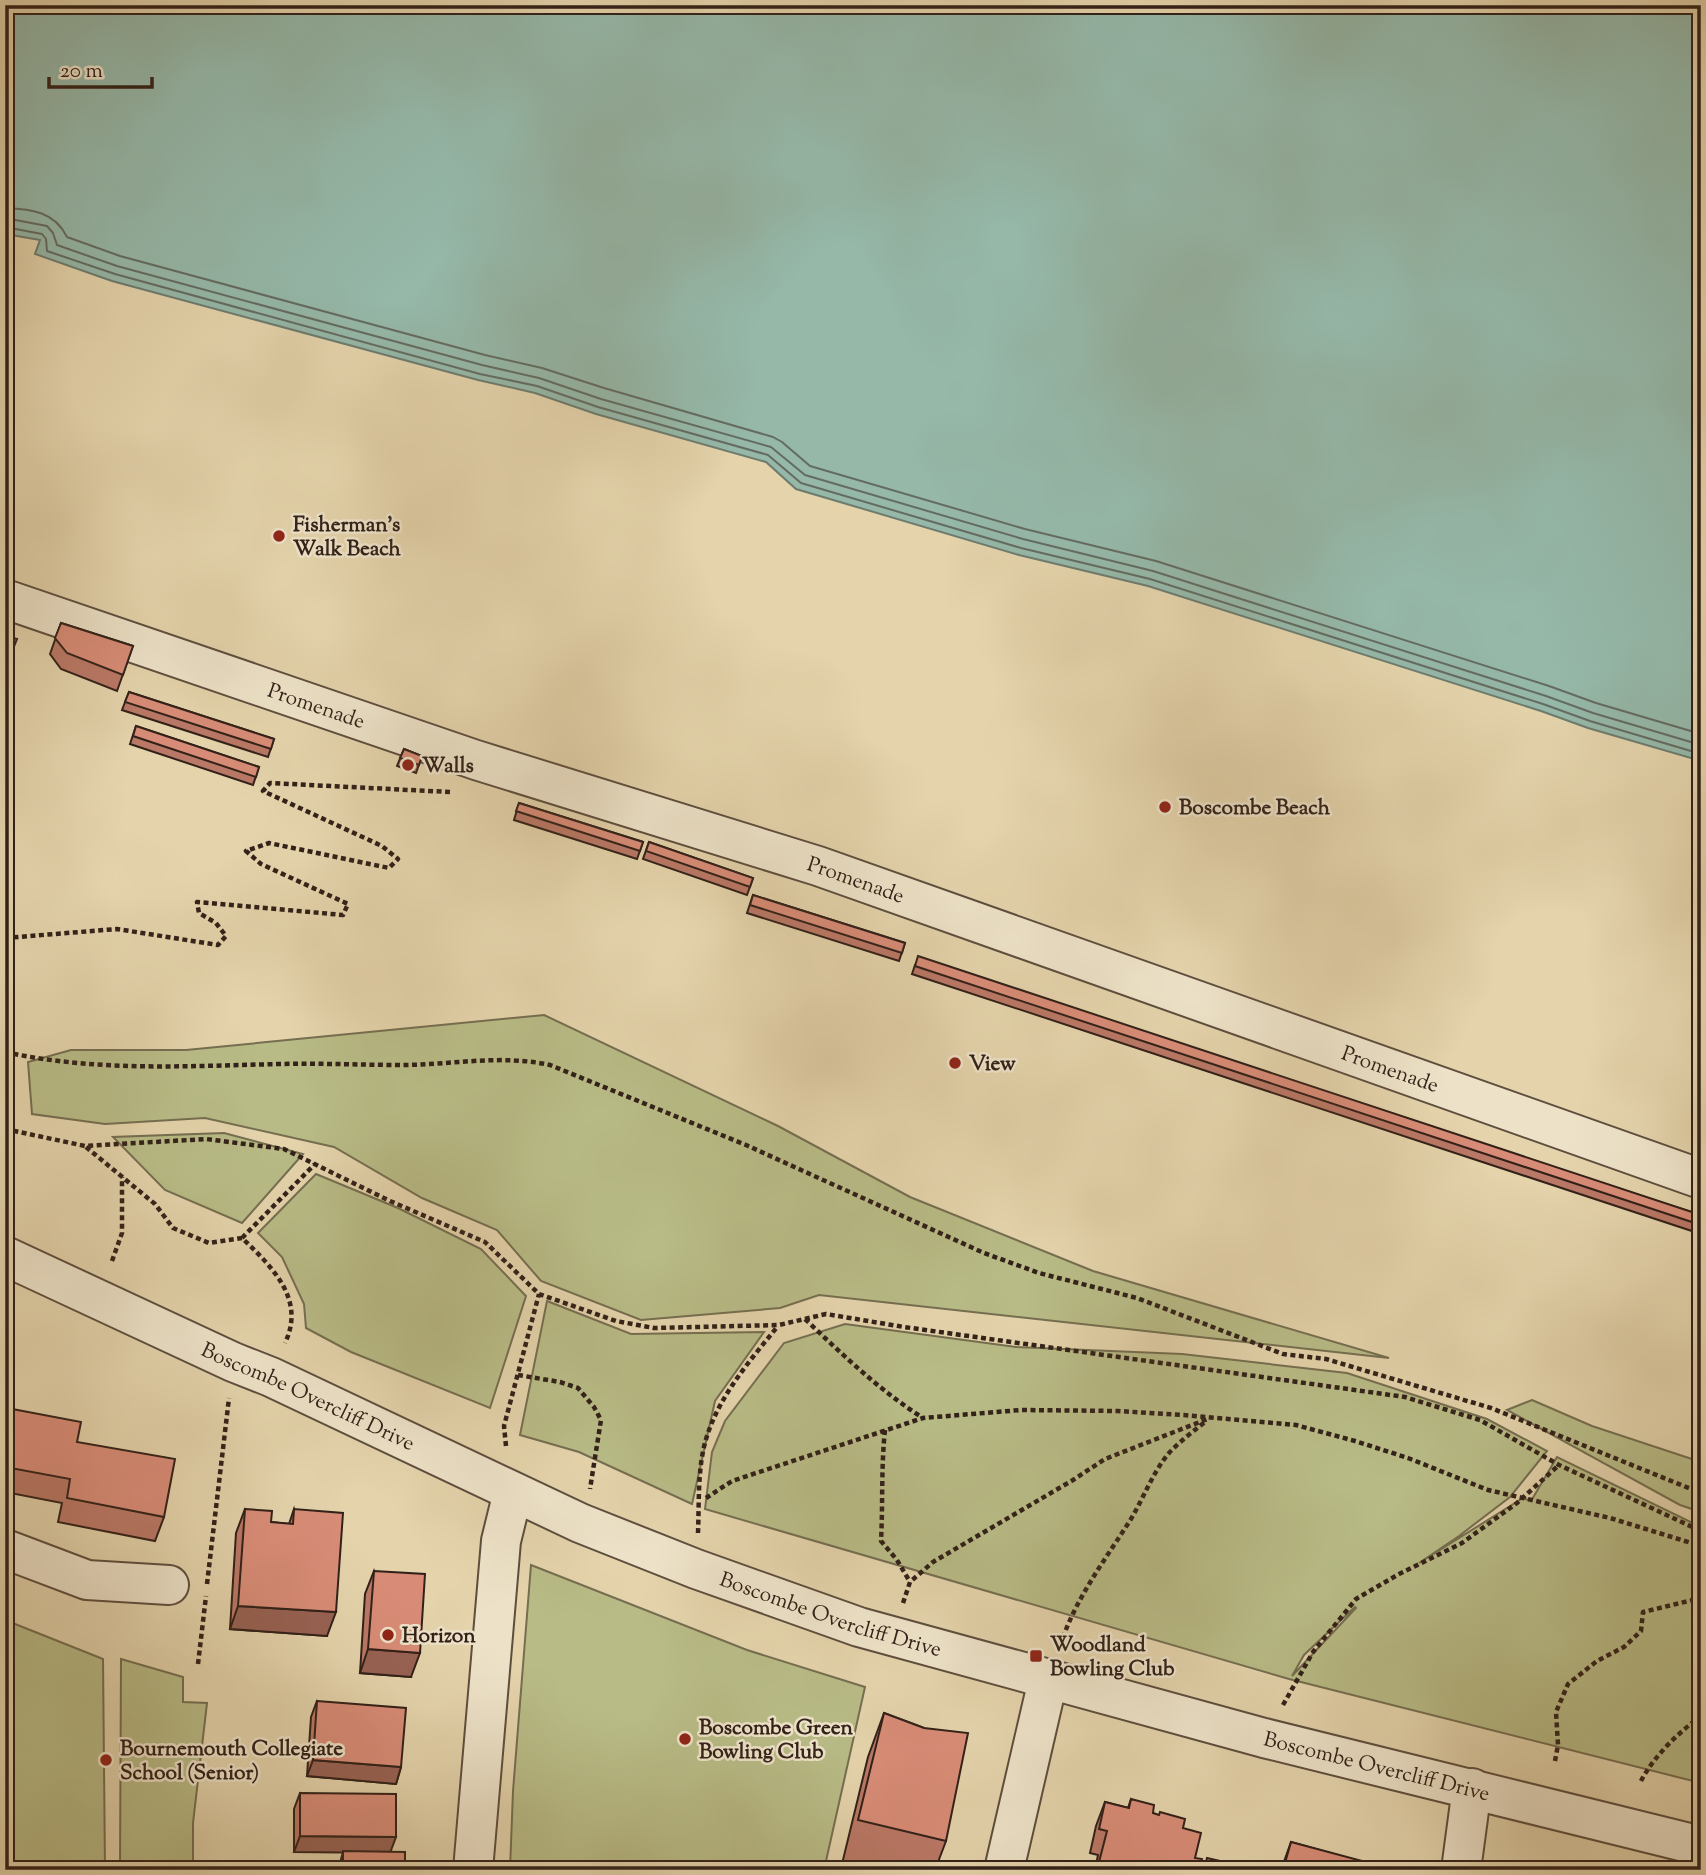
<svg xmlns="http://www.w3.org/2000/svg" width="1706" height="1875" viewBox="0 0 1706 1875" font-family="'Sorts Mill Goudy',serif">
<rect width="100%" height="100%" fill="#e4d3ab"/>
<filter id="stains"><feTurbulence type="fractalNoise" baseFrequency=".00286" numOctaves="4"/><feColorMatrix values="0 0 0 0 .2 0 0 0 0 .09 0 0 0 0 .02 0 0 0 .5 -.17"/></filter>
<radialGradient id="worn" r=".72"><stop offset=".6" stop-color="#630" stop-opacity="0"/><stop offset="1" stop-color="#630" stop-opacity=".3"/></radialGradient>
<path fill="#b8bb86" stroke="#756e50" stroke-width="2" fill-rule="evenodd" d="M544,1015L778,1126L910,1197L1093,1271L1389,1358L819,1295L780,1308L641,1320L541,1281L497,1230L422,1198L334,1147L205,1118L105,1124L32,1114L28,1062L71,1050H186Z
M224,1133L303,1154L242,1223L165,1190L113,1137Z
M316,1174L398,1208L481,1249L526,1296L490,1408L351,1352L306,1328L304,1304L282,1257L258,1233Z
M547,1301L631,1334L764,1332L715,1401L692,1504L579,1452L520,1435Z
M845,1324L1016,1347L1182,1354L1347,1373L1487,1419L1547,1451L1510,1497L1459,1536L1419,1563L1523,1498L1531,1501L1557,1457L1701,1527V1783L1289,1679L705,1509L712,1452L725,1421L784,1343ZM1355,1607L1356,1608L1292,1676L1304,1655Z
M1532,1400L1592,1426L1701,1462V1512L1680,1505L1507,1410Z
M531,1565L747,1650L865,1687L824,1870H510L513,1791Z
M5,1620L103,1659L105,1870H5Z
M121,1659L183,1677V1702L207,1703L193,1823V1870H120Z"/>
<path fill="#95b8a9" stroke="#6d7c6f" stroke-width="2" d="M5,5H1701V761L1588,728L1541,711L1148,586L1019,555L796,489L766,462L596,414L535,393L478,380L112,281L35,254L40,240L5,234Z"/>
<g fill="none" stroke-linecap="round" stroke-linejoin="round">
<path stroke="#646c61" stroke-width="2" d="M5,208C32,209 55,212 67,237L120,256L485,355L542,368L604,388L773,437L782,442L810,466L1025,529L1156,561L1549,686L1596,703L1701,734
M5,218L47,226L53,233L57,245L117,266L482,365L539,378L601,399L771,447L805,475L1023,539L1153,571L1546,696L1593,713L1701,745
M5,227L42,234L46,239L47,251L115,274L480,374L537,386L598,407L768,455L801,483L1021,548L1150,579L1543,704L1590,721L1701,754"/>
<g stroke="#5e4e3e" stroke-width="42">
<g id="minor">
<path id="s1" d="M5,599L476,760L818,866L1701,1179"/>
<path id="s2" d="M5,1256L233,1362L271,1377L580,1523L696,1569L859,1627L1264,1738L1701,1846"/>
<path d="M5,1549L87,1580L169,1585"/>
<path d="M473,1870L501,1541L513,1492"/>
<path d="M1004,1870L1048,1680"/>
<path d="M1461,1870L1472,1788"/>
</g>
</g>
<path stroke="#322119" stroke-width="4.5" stroke-dasharray="5 3.5" stroke-linecap="butt" d="M5,938L117,929L218,945L226,936L216,923L199,913L197,902L343,915L348,904L261,864L246,851L269,843L389,868L398,859L382,846L263,791L270,783L450,792
M5,1052C96,1072 188,1066 280,1064C321,1063 361,1065 402,1065C451,1065 501,1054 550,1065L746,1145L984,1253L1039,1273L1137,1298L1283,1354L1326,1359L1491,1408L1701,1493
M5,1129L85,1146L206,1139L284,1149L390,1201L485,1242L539,1294L616,1321L654,1328L779,1325L826,1314L904,1327L1405,1397L1480,1420L1559,1465L1701,1531
M86,1147L155,1204L173,1228L209,1243L242,1238C272,1267 306,1299 285,1343
M242,1238L315,1164
M112,1261L122,1233V1177
M805,1319C843,1355 879,1390 923,1418
M518,1375L560,1382L578,1388L594,1407L601,1420L590,1489
M885,1430C881,1467 883,1504 881,1541L897,1560L910,1582
M506,1446L504,1426L539,1294
M706,1498L732,1481L923,1418L1021,1410L1118,1411L1184,1415L1296,1425L1355,1441L1408,1458L1488,1490L1610,1518L1701,1546
M698,1533C699,1508 698,1481 702,1457C710,1406 747,1364 778,1326
M207,1584L229,1398
M903,1603L910,1582L933,1562L1073,1480L1105,1459L1210,1418
M1060,1646C1075,1599 1105,1560 1131,1519C1144,1497 1153,1472 1169,1453C1180,1441 1194,1431 1206,1421
M198,1664L206,1596
M1283,1705L1313,1652L1356,1599L1399,1574L1462,1543L1517,1503L1559,1465
M1555,1761L1558,1745L1556,1712L1568,1684L1597,1661L1624,1647L1641,1631L1643,1612L1701,1598
M1641,1781C1654,1756 1678,1733 1701,1716"/>
<use href="#minor" stroke="#ede2c8" stroke-width="38"/>
</g>
<path fill="#ba7866" stroke="#322119" stroke-width="2" d="M61,623L133,646L117,691L61,669L50,654Z
M5,636L13,649L10,657L5,656Z
M129,692L274,739L268,757L122,710Z
M136,726L259,767L253,785L130,744Z
M404,749L422,756L416,773L397,766Z
M519,803L643,842L637,859L514,820Z
M649,842L753,878L747,895L643,859Z
M753,895L905,943L899,961L747,913Z
M915,965L1701,1215V1234L912,974Z
M7,1408L77,1442L164,1517L155,1541L58,1522L62,1503L5,1492V1412Z
M245,1509L271,1522L289,1524L294,1509L327,1636L230,1629L236,1533Z
M374,1571L411,1677L360,1673L365,1594Z
M317,1701L401,1767L396,1784L307,1776L311,1717Z
M884,1713L924,1728L946,1841L935,1870H866L842,1864L868,1757Z
M300,1793L390,1852L405,1870H338L343,1852H294V1809Z
M1131,1799L1153,1813L1183,1828L1199,1870H1088L1090,1864L1096,1865L1098,1855L1090,1853L1096,1826L1105,1802L1128,1808Z
M1291,1842L1391,1870H1281Z"/>
<path fill="#976253" stroke="#322119" stroke-width="2" d="M238,1606L336,1612L327,1636L230,1629Z
M368,1649L420,1653L411,1677L360,1673Z
M313,1760L401,1767L396,1784L307,1776Z
M300,1836L396,1837L390,1853L294,1852Z"/>
<path fill="#d88c77" stroke="#322119" stroke-width="2" d="M61,623L133,646L123,675L67,653L55,638Z
M5,636L17,639L13,649L5,647Z
M129,692L274,739L271,749L125,702Z
M136,726L259,767L256,777L133,736Z
M404,749L422,756L419,765L400,758Z
M519,803L643,842L640,851L516,811Z
M649,842L753,878L750,887L646,851Z
M753,895L905,943L902,953L750,905Z
M918,956L1701,1215V1225L915,966Z
M7,1408L81,1422L77,1442L175,1459L164,1517L67,1498L70,1479L5,1467V1415Z
M245,1509L272,1511L271,1522L293,1524L294,1509L343,1513L336,1612L238,1606Z
M374,1571L425,1574L420,1653L368,1649Z
M317,1701L406,1708L401,1767L313,1760Z
M884,1713L924,1728L968,1733L946,1841L858,1820Z
M300,1793L396,1794V1837L300,1836Z
M1131,1799L1154,1805L1153,1813L1159,1815L1160,1812L1185,1819L1183,1828L1201,1833L1195,1858L1202,1859L1199,1870H1088L1090,1864L1098,1866L1107,1831L1099,1829L1105,1802L1129,1808Z
M1291,1842L1392,1869L1391,1870H1283Z
M343,1851L405,1852V1870H343Z
M1207,1858L1255,1869L1204,1870Z
M591,1863L610,1870H589Z"/>
<g fill="#8f2418" stroke="#ede2c8" stroke-width="2.5">
<circle cx="279" cy="536" r="7"/>
<circle cx="408" cy="765" r="7"/>
<circle cx="1165" cy="807" r="7"/>
<circle cx="955" cy="1063" r="7"/>
<circle cx="388" cy="1635" r="7"/>
<rect x="1029" y="1649" width="14" height="14" rx="3.5"/>
<circle cx="685" cy="1739" r="7"/>
<circle cx="106" cy="1760" r="7"/>
</g>
<g text-anchor="middle" stroke-width="5" stroke-linejoin="round" paint-order="stroke">
<g font-size="21" font-weight="bold" fill="#322119" stroke="#ede2c8" text-anchor="start">
<text x="293" y="531">Fisherman's<tspan x="293" dy="24">Walk Beach</tspan></text>
<text x="422" y="772">Walls</text>
<text x="1179" y="814">Boscombe Beach</text>
<text x="969" y="1070">View</text>
<text x="402" y="1642">Horizon</text>
<text x="1050" y="1651">Woodland<tspan x="1050" dy="24">Bowling Club</tspan></text>
<text x="699" y="1734">Boscombe Green<tspan x="699" dy="24">Bowling Club</tspan></text>
<text x="120" y="1755">Bournemouth Collegiate<tspan x="120" dy="24">School (Senior)</tspan></text>
</g>
<g font-size="21" fill="#322119" stroke="#ede2c8">
<text dy="7" stroke="none"><textPath href="#s1" startOffset="329">Promenade</textPath></text>
<text dy="7" stroke="none"><textPath href="#s1" startOffset="896">Promenade</textPath></text>
<text dy="7" stroke="none"><textPath href="#s1" startOffset="1463">Promenade</textPath></text>
<text dy="7" stroke="none"><textPath href="#s2" startOffset="334">Boscombe Overcliff Drive</textPath></text>
<text dy="7" stroke="none"><textPath href="#s2" startOffset="901">Boscombe Overcliff Drive</textPath></text>
<text dy="7" stroke="none"><textPath href="#s2" startOffset="1468">Boscombe Overcliff Drive</textPath></text>
</g>
</g>
<rect width="1706" height="1875" fill="none" stroke="#e4d3ab" stroke-width="28"/>
<rect x="7" y="7" width="1692" height="1861" fill="none" stroke="#322119" stroke-width="3.5"/>
<rect x="14" y="14" width="1678" height="1847" fill="none" stroke="#322119" stroke-width="2"/>
<path d="M49 77v10h103v-10" fill="none" stroke="#322119" stroke-width="3.5"/>
<text x="60" y="77" font-size="21" fill="#322119" stroke="#ede2c8" stroke-width="5" paint-order="stroke">20 m</text>
<rect width="100%" height="100%" filter="url(#stains)"/>
<rect width="100%" height="100%" fill="url(#worn)"/>
</svg>
